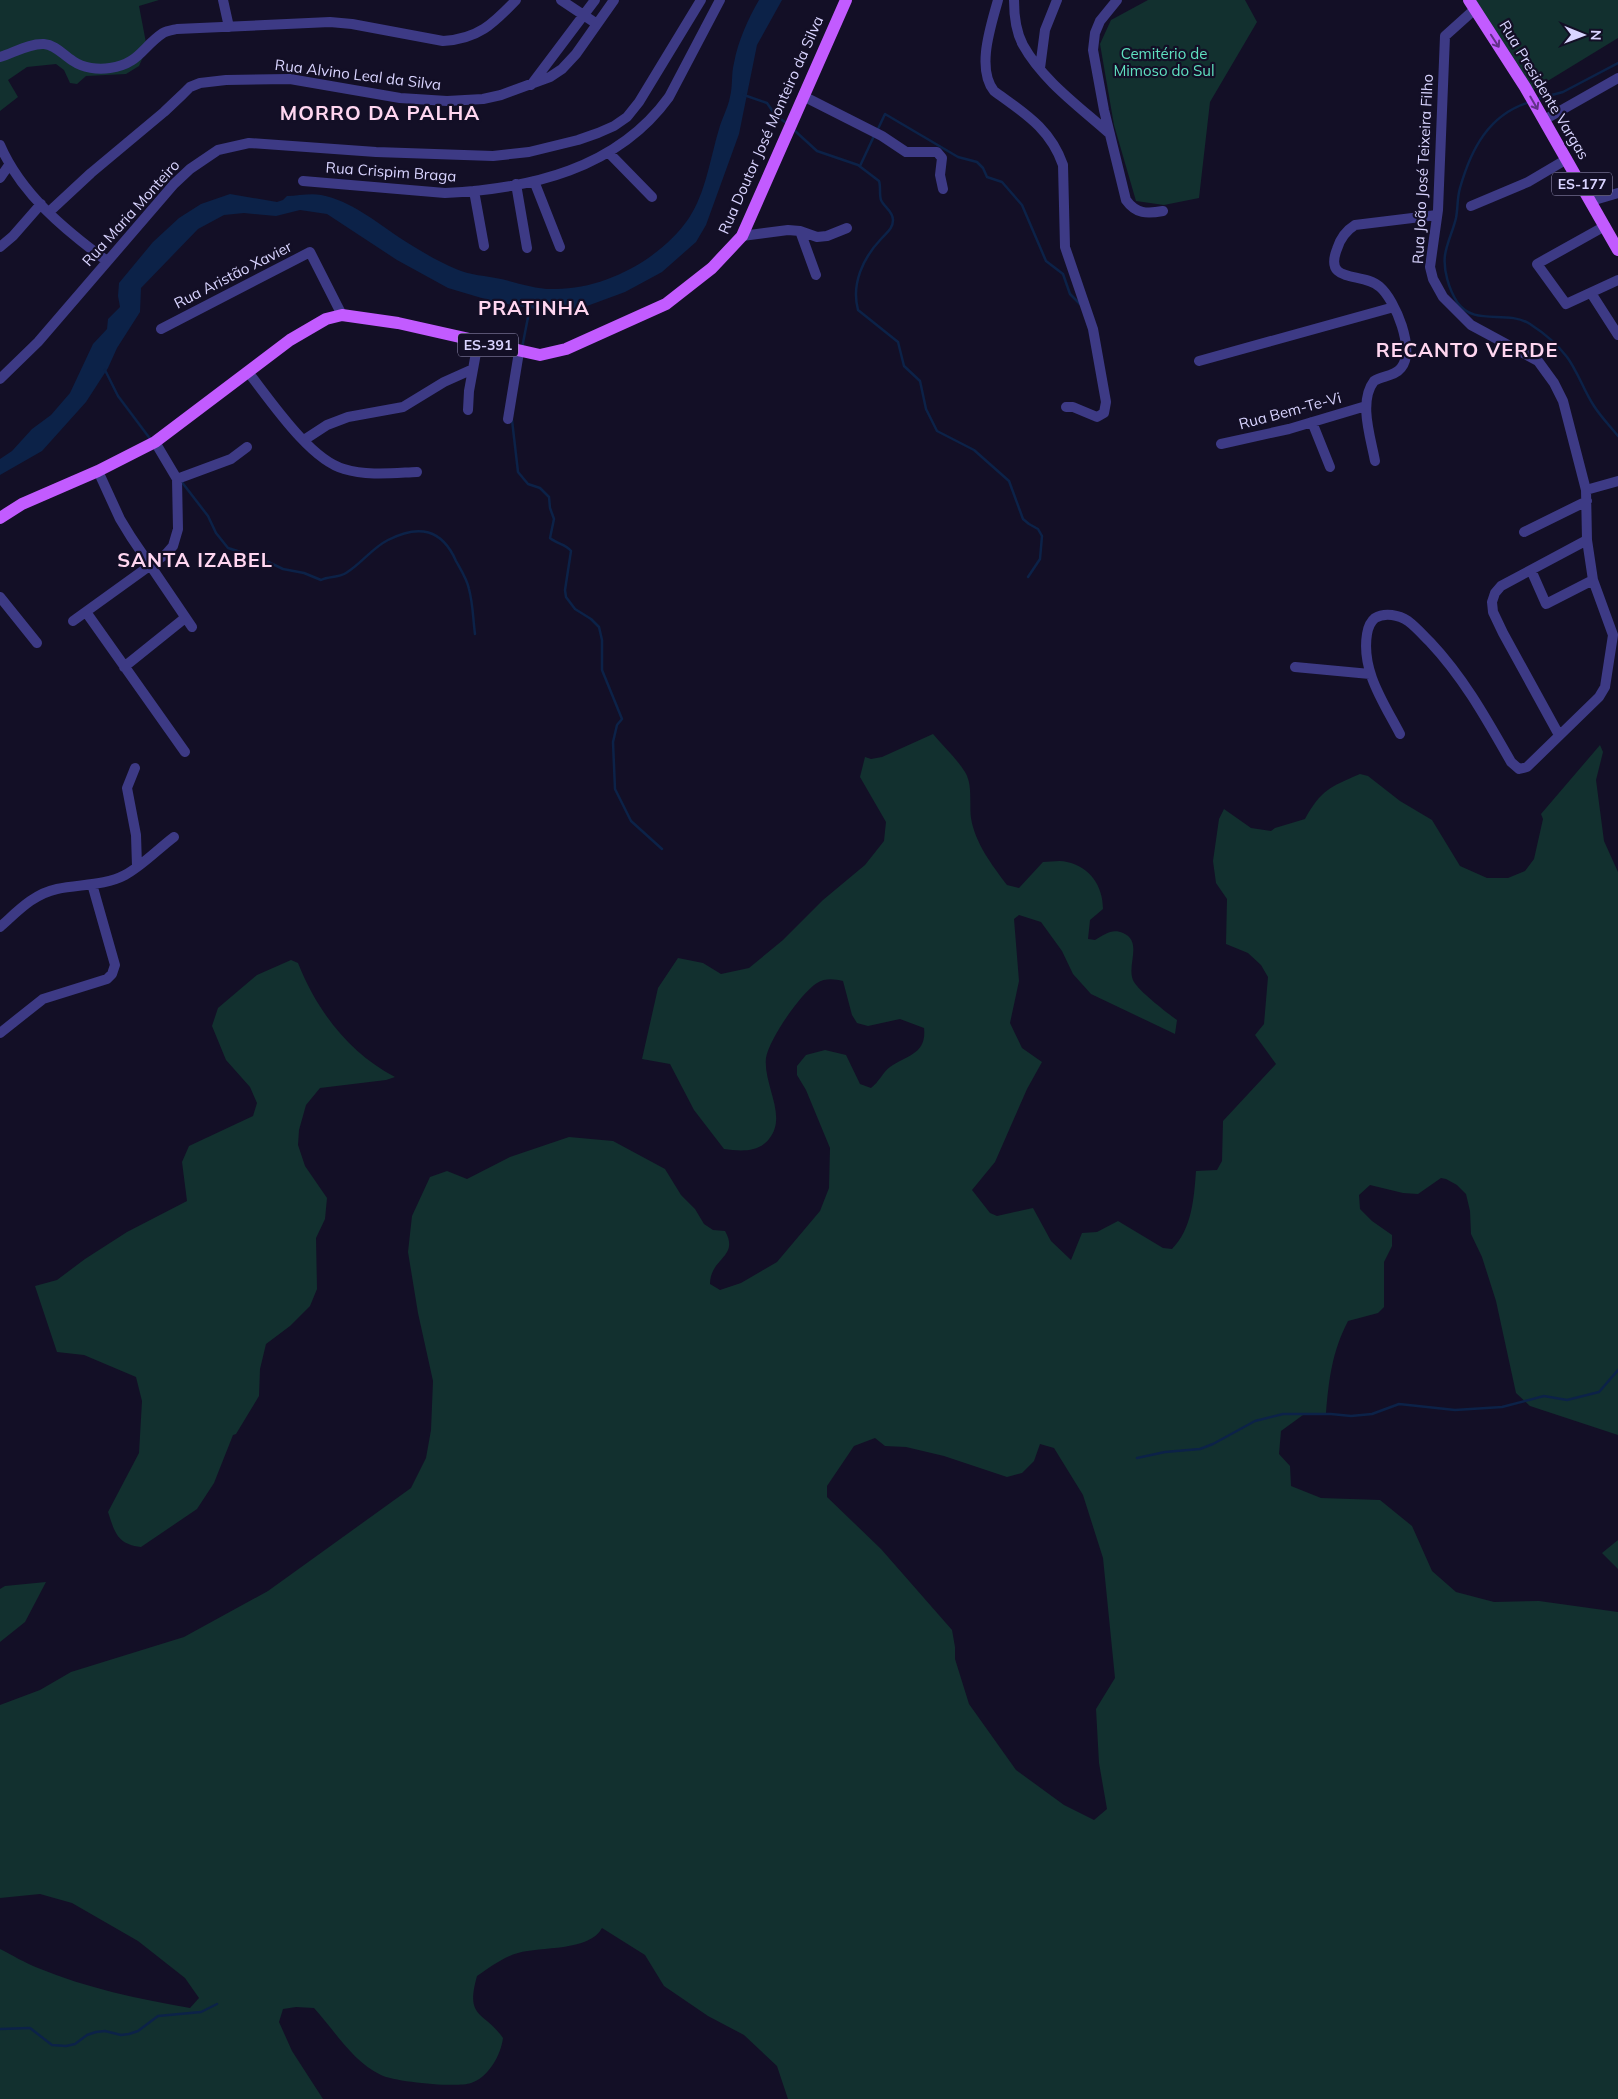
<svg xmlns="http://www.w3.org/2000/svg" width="1618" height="2099" viewBox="0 0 1618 2099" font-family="Mulish,sans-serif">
<rect width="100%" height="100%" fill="#130f26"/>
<path fill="#12302f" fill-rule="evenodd" d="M0,0H159L139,6L147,48L139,66L126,74L86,76L77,84L70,83L64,70L56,64L27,67L8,80L18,97L0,111Z
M1148,0H1245L1257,22L1210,102L1199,198L1164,205L1136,201L1114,125L1100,44L1111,20Z
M1475,0H1618V38L1528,93Z
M933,734C943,746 957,759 965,772C973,785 969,803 971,818C975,843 992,865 1007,885L1019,888L1043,862C1051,862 1060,860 1067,862C1090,867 1103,886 1103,909L1090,920L1088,939L1095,940C1104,935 1112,928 1123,933C1144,942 1125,967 1134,982C1140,992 1166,1012 1177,1020L1175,1034L1091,994L1073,974L1062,951L1041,922L1019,915L1014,919L1019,981L1010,1023L1022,1048L1042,1062L1027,1089L995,1162L972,1190L990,1213L997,1216L1033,1208L1051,1241L1071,1260L1082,1233L1097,1232L1118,1221L1163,1248L1172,1249C1192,1229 1194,1198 1196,1171L1217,1170L1222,1161L1223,1121L1276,1064L1255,1035L1264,1024L1268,977L1261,965L1248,953L1226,944L1227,899L1216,883L1213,861L1219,819L1224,809L1251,828L1271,831L1275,828L1305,819C1321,790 1330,787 1360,774L1368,776L1400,801L1432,820L1460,866L1487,878H1508L1525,871L1534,859L1543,819L1541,814L1600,745L1603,752L1596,780L1604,841L1618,872V1435L1530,1406L1516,1393L1496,1301L1482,1257L1471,1234L1470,1211L1466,1194L1457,1185L1446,1179L1441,1178L1418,1194L1403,1193L1370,1185L1359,1195L1360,1209L1372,1221L1392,1235V1246L1384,1262V1307L1378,1313L1348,1321C1332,1352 1329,1379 1326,1413L1303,1415L1281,1431L1279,1454L1290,1466L1291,1486L1321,1498L1380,1500L1412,1526L1432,1571L1456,1592L1494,1602L1539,1601L1618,1612V2099H788L777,2066L744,2035L708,2016L664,1986L645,1955L602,1928C589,1952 541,1946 518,1953C503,1957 489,1968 477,1976C465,2019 483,2010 503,2038C501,2055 488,2078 471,2083C457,2088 395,2082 381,2075C353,2062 335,2031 314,2008L296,2007L283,2009L279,2022L292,2051L323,2099H0V1949C12,1955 25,1963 38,1968C86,1988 139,1999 190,2008L199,1998L185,1978L138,1941L72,1903L40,1894L0,1898V1705L40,1690L71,1672L184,1637L268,1591L411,1488L426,1458L431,1430L433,1381L418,1313L408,1252L412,1216L430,1177L447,1171L467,1179L510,1157L569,1137L613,1141L665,1169L681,1195L695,1209L704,1224L713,1230L725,1231C740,1257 710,1258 710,1284L720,1290L741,1283L777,1262L820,1211L829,1188L830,1148L806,1090L797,1075V1066L806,1055L825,1050L846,1055L860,1084L871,1088C879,1082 883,1072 890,1067C907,1055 927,1054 924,1028L900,1019L868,1026L857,1023L852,1015L843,981C834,979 825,978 817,983C801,993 769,1039 766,1058C763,1085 788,1116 769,1139C758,1153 740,1151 724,1149L694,1110L670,1064L642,1059L658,988L678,958L703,963L721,974L749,968L783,940L823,900L865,865L884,841L886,822L860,777L865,757L871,759L882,757ZM875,1438L885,1446L906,1447L944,1456L1007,1477L1022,1473L1034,1461L1040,1444L1054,1448L1083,1495L1103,1558L1115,1678L1096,1709L1099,1763L1107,1809L1094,1820L1064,1805L1016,1770L969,1704L955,1659V1647L952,1630L881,1549L827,1497V1486L854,1446Z
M291,960L298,963C317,1011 349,1053 395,1077L386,1080L320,1088L306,1105L299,1130L298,1145L305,1166L327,1198L325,1219L316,1238L317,1289L310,1306L290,1326L266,1344L260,1369L259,1396L236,1434L233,1435L214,1483L197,1509L141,1547C117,1544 115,1533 108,1512L139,1453L142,1401L136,1377L84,1355L57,1352L35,1286L57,1280L85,1259L127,1232L187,1201L182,1162L189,1146L253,1116L257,1103L250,1087L226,1060L212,1026L218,1008L257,975Z
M1618,1540V1569L1602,1553Z
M46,1582L25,1622L0,1642V1589L5,1586Z"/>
<path fill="#0c2248" d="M759,0H782L757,45L739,134L706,225L696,242L662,272L625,292L587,306L564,310H541L495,302L448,288L397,260L327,214L300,210L276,216L244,213L224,215L198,229L141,288L140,312L117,348L108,368L86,402L42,451L0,475V459L12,451L32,429L51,415L70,393L93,344L107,329L108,319L120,307L118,296L119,283L153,242L179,218L201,204L230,194L277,202L283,200L287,196C298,196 310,193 321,195C351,201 375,221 400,238C417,249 437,261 456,269C469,275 487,276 501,279C519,283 537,290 556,289C605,289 661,259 689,218C706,192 710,159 719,129C722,118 728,108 730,97C733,86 731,74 734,63C738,41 748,19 759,0Z"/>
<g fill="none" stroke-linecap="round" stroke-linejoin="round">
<path stroke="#0c2248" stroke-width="2.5" d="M744,95L767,103L776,116L788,124
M1537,99L1563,92L1618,63
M1530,102C1489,114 1471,149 1460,188C1457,198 1458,208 1456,218C1453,231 1447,242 1445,255C1443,270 1449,289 1457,302C1474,327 1506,309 1530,324C1544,333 1557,344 1567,357C1578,372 1584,391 1594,406C1601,417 1610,426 1618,436
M794,130L817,151L858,165L879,181C881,187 879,194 881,200C884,207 893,211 893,220C893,229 886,233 881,239C863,258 851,284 858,310L898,342L904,366L920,381L926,409L937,431L974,450L1009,481L1023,519L1029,524L1038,529L1042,536L1040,559L1028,577
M877,131L885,114L958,157L977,162L983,168L987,177L1002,182L1022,205L1046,261L1063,274L1070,294L1080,304
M860,166L874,136
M522,348L530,307
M105,370L118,396L151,440
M512,420L518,472L528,484L540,488L549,497L550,508L554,519L550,538C557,544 566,544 571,551L565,590L566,597L575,609L591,619L599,627L602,640V670L622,719L617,725L613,742L615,789L631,821L662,849
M181,481L208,516L216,533L228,548L260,558L283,569L304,573L321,580C329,576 338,578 346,573C361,564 372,548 388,540C419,524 442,529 456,561C461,570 467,579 469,589C473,604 473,619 475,634
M1137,1458L1165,1452L1200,1449L1213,1444L1255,1421L1283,1414H1331L1351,1416L1372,1414L1399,1404L1455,1410L1502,1407L1544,1396L1567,1400L1599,1392L1618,1370
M0,2029L30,2028L52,2045L66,2046L75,2044L87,2035L96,2032L105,2031L121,2035L129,2034L138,2031L158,2016L201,2012L217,2004"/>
<path stroke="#3d3a85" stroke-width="10" d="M223,0L229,27
M561,0L597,24
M998,0C991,26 976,68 994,91C1024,113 1050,128 1063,165L1065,247L1093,329L1106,402L1104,413L1097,417L1073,407H1066
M1014,0C1014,15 1016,32 1023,45C1043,81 1080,107 1110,134
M1117,0L1100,21L1095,33L1093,50L1104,110L1126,200C1136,214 1147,214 1163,211
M0,57C13,53 30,43 44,44C56,45 63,55 73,61C83,68 98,70 110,68C139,64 142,47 163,33C167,31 173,30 177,29L330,22L352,24L443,41C478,39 493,24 516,0
M1040,68L1045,30L1057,0
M531,85L595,0
M803,96L882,136L906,152H937L942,158L940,175L943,189
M1544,120L1618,78
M0,145C21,194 65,230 107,261
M609,153L652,197
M0,178L9,165
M303,181L445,193C530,189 617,169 669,97L720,0
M534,181L560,247
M516,184L527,248
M474,191L484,246
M1591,201L1618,193
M1471,206L1528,182L1567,159
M49,212L91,173L164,112L183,94L190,87L200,83L226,80L290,79L400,98L447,101L483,99L501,95L550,77L562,69L576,54L614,0
M1605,226L1537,264L1566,304L1618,280
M800,231L816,275
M742,236L788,230L800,231L817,237L827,236L847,228
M0,247L13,236L41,204
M1591,293L1618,335
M161,329L310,252L342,315
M1199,361L1394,307
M248,372C270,400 310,460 344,469C367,476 393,473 417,472
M0,379L38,342L174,184L190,169L218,150L249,143L376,152L493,156L529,152L578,140L598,133L614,126L627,117L639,102L701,0
M468,410L469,391L478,342
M508,419L519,352
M1312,422L1330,467
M304,440L327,425L348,417L403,407L444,382L473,369
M1221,444L1289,429L1366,406
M1375,461C1371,438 1358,402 1374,381C1382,376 1395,376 1401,368C1416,350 1395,300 1380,287C1363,271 1323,285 1337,249C1340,239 1347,230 1355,225L1437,215
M98,471L120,519L131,537L192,627
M177,479L231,459L247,447
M1586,490L1618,481
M1524,532L1587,501
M1531,570L1546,604L1593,580
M0,597L37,643
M86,612L185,752
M73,621L166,554L173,546L178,529L177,479L155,442
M124,667L185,618
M1295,667L1370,674
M1400,734C1384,703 1361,671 1367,634C1368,628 1370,622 1375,618C1385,612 1399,615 1408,621C1416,627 1423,635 1430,642C1464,678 1487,720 1511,762L1519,769L1527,767L1599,697L1605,687L1613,635L1593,580L1587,540L1586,490L1563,401L1554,383L1538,361L1471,325L1443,297L1433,279L1430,267L1438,210L1445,36L1475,9
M1559,735L1503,633L1493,612L1492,602L1495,593L1501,586L1587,540
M135,768L127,788L136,835L137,866
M0,927C17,912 33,894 57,889C79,884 104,886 125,875C142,866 158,849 174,837
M0,1033L43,999L107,979L112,974L115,965L92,884"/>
<path stroke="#c25bff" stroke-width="12" d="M1469,0L1525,87L1618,250
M0,518L22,504L98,471L155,442L290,340L326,319L342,315L398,323L540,355L566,349L666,304L712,268L742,236L846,0"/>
</g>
<defs><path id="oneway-shaft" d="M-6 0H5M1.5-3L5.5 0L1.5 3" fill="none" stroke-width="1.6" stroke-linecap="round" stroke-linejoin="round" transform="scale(1.25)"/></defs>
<g stroke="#623188">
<use href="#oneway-shaft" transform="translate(1495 41) rotate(57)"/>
<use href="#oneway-shaft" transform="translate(1534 103) rotate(60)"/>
</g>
<g text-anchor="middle" stroke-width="4.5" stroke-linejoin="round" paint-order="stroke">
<g fill="#130f26" stroke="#9e99be" stroke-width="1">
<rect x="1552" y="172.5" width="60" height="23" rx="4"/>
<rect x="458" y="333.5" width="60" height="23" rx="4"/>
</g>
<g font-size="14" font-weight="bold" fill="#d9d4ff">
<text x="1582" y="189">ES-177</text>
<text x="488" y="350">ES-391</text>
</g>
<g font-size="15" fill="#5fe0c0" stroke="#130f26">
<text x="1164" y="59">Cemitério de<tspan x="1164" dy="17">Mimoso do Sul</tspan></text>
</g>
<g font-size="15" fill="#d9d4ff" stroke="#130f26">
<text transform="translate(358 75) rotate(7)" y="5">Rua Alvino Leal da Silva</text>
<text transform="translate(1544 90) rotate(59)" y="5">Rua Presidente Vargas</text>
<text transform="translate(771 125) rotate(-66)" y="5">Rua Doutor José Monteiro da Silva</text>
<text transform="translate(1423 169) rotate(-87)" y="5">Rua João José Teixeira Filho</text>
<text transform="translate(391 172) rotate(4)" y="5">Rua Crispim Braga</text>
<text transform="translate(131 213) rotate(-48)" y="5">Rua Maria Monteiro</text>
<text transform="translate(233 275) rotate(-27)" y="5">Rua Aristão Xavier</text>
<text transform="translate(1290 411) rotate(-15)" y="5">Rua Bem-Te-Vi</text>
</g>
<g font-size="20" font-weight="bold" letter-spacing="1" fill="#ffd6f0" stroke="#130f26">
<text x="380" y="120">MORRO DA PALHA</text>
<text x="534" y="315">PRATINHA</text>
<text x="1467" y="357">RECANTO VERDE</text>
<text x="195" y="567">SANTA IZABEL</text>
</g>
</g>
<g transform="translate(1583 35) rotate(91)" stroke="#130f26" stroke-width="4" paint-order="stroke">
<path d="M0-4L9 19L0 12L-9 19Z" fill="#d9d4ff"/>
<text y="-8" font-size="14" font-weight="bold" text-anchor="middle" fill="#d9d4ff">N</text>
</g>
</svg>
